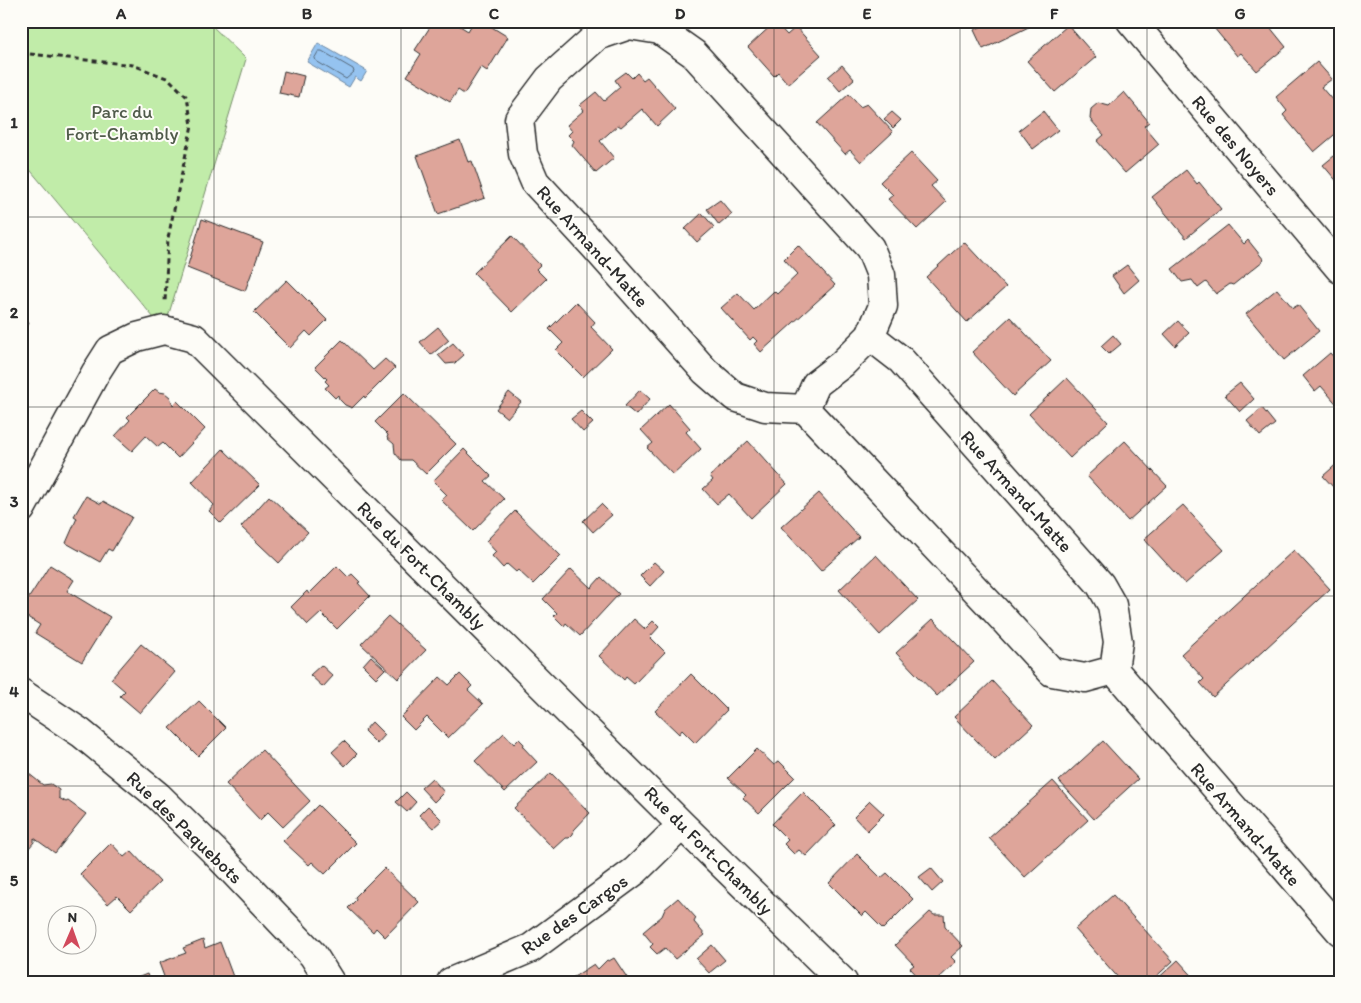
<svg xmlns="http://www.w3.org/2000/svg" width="1361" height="1003" viewBox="0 0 1361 1003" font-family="Itim,sans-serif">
<rect width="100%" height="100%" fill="#fdfcf7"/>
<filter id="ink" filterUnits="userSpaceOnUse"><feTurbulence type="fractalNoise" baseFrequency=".02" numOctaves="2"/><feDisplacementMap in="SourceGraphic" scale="10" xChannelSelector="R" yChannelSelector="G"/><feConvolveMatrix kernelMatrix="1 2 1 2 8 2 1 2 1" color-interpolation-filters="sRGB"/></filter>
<g filter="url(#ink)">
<path fill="#c1eca9" stroke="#768c6a" d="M21,21H207L246,59L164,330L21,159Z"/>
<path fill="#95c3f0" stroke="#6b86a1" d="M318,43L367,71L361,81L355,77L349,87L307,62Z"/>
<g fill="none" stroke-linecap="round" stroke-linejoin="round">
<path stroke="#55687a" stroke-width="1" d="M319,51H322L353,69L354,72L346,79L316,61L315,58Z"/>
</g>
<path fill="#dea59a" stroke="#2b2b2b" d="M434,21H452L468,31L474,21H482L508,37L487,71L481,67L464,94L458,90L450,102L407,76L421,54L415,50Z
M985,21H1041L983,49L974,30L989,23Z
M1222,21H1265L1286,47L1257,71L1241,53L1237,56L1214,28Z
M775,22L787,35L796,27L821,55L788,84L778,72L774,76L748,47Z
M1068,25L1096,57L1055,92L1027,61Z
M1317,62L1332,79L1321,87L1340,109V130L1314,152L1283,115L1287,111L1276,97Z
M842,65L854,79L840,91L828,77Z
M284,71L304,76L299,97L279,93Z
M626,72L632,78L637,73L643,80L647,77L675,109L657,126L642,109L621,127L618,125L600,141L614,158L596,173L572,145L574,141L568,135L572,131L567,125L584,110L580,105L596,92L604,101L620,87L615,80Z
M1124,92L1149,122L1144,126L1159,144L1125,173L1097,141L1104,135L1090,119L1091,109L1098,103L1109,106Z
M849,94L860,107L867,104L893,132L861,162L850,150L845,154L817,123Z
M1043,111L1058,130L1033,149L1019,130Z
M892,112L901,120L893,128L884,119Z
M460,140L468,162L472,161L485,198L438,214L417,156Z
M1340,151V185L1323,165Z
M911,153L937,181L931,186L946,202L917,229L888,199L893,195L880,182Z
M1186,170L1197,184L1199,182L1221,209L1186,238L1152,197Z
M720,200L732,214L719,225L707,209Z
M702,213L714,227L697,242L685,229Z
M202,219L263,242L245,291L187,268Z
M1228,225L1244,244L1248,240L1264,260L1233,285L1230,284L1216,294L1206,282L1198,288L1192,280L1182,282L1172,269Z
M512,236L540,265L536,269L546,279L512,312L474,273Z
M964,242L1006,287L967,322L926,277Z
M798,245L835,285L761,352L754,344L757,341L753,337L750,340L721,308L738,293L754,310L774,291L777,294L798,274L784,259Z
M1127,265L1139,280L1124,293L1112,276Z
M287,280L327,320L311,336L306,331L290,348L254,312Z
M1277,289L1293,308L1298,305L1319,331L1284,360L1246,314Z
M576,302L595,322L591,327L612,349L583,377L556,350L563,343L549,329Z
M1010,317L1051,361L1013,396L972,352Z
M21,319L29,323L21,338Z
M1178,321L1189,333L1175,346L1164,334Z
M438,327L449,340L431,355L420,342Z
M1113,335L1121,344L1109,354L1101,346Z
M342,340L373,370L385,359L395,368L365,398L364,396L352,408L345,405L339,399L338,395L335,398L325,388L329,385L325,381L327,379L315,367Z
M453,343L464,355L455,363L446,364L438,355Z
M1330,353L1340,364V408L1321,386L1315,391L1303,376Z
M1067,378L1108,422L1070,458L1029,414Z
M1240,383L1254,399L1240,412L1225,395Z
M155,389L159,392L165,393L170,397L173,405L177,401L205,429L178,458L163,443L158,447L146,436L132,451L115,436L130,420L127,417Z
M640,390L650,399L636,415L625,406Z
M509,392L521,402L507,418L496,409Z
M404,393L456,444L426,474L411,460H401L395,453L394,444L387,438L388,435L375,422Z
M669,404L690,428L686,432L701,449L673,475L647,448L653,443L641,430Z
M1262,408L1275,424L1260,436L1247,421Z
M581,411L593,423L583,432L571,419Z
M748,441L787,484L751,518L729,494L717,504L703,489L713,480L710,476Z
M1125,441L1167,486L1128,521L1087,476Z
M223,449L260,485L221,523L209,511L214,505L192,482Z
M464,449L491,476L485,481L504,499L473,531L441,500L447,495L433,481Z
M1340,461V485L1335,489L1323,476Z
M819,493L859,537L821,571L781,527Z
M86,496L101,504L103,501L132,517L112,551L108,549L100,562L66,543L77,518L74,516Z
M269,496L308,532L279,563L241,527Z
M601,504L612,515L593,532L583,521Z
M1183,505L1224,550L1185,584L1144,539Z
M515,511L561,556L533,584L518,570L516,572L507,564L503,568L492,556L496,552L486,541Z
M1294,550L1330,589L1213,697L1200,683L1204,679L1181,654Z
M876,555L918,600L880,635L839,590Z
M654,562L664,571L650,586L640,576Z
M50,565L74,580L67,591L110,617L82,662L35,633L40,625L21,613V610Z
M337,566L348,577L352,574L360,582L358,583L370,596L337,629L321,613L308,625L291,607L307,591L309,594Z
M571,569L591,588L601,577L619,594L580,636L566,623L564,626L554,616L557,613L543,599Z
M388,616L426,650L398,679L361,644Z
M634,619L645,629L653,621L659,627L650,637L665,652L634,684L626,677L624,680L599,656Z
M933,619L974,662L937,696L896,653Z
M141,644L175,672L140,713L120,696L125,691L111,679Z
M371,656L385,669L376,678L363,665Z
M321,665L333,676L323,687L310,675Z
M460,674L472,686L468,690L483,704L448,738L427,717L414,730L401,717L440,677L449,685Z
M691,674L727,710L695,743L682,730L679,734L655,711Z
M992,681L1033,725L995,760L954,717Z
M199,701L226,728L198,756L170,728Z
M372,722L385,735L377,744L364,731Z
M504,733L514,744L519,739L524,744L523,747L537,762L505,792L475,761Z
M344,741L357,754L345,766L332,752Z
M1103,741L1138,779L1094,819L1059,781Z
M757,749L774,765L779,761L795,777L759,813L743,798L746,795L728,778Z
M262,750L310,801L283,827L268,812L260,820L226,784Z
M28,773L43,785L51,784L59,790V798L66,802L68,801L86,814L55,853L34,838V842L29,848L21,849V782Z
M551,773L590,813L574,830L573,834L569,838H566L554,849L514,808Z
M432,778L444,792L434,802L421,788Z
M1053,781L1088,820L1025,877L989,838Z
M406,792L416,802L407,812L396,802Z
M803,792L836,825L806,856L799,850L794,854L784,844L788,840L772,824Z
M870,801L884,814L867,831L854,817Z
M318,805L356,843L325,874L312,862L309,865L283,841Z
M428,806L442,820L433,828L419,815Z
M111,843L124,857L131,851L160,882L131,910L117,896L108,904L80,874Z
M857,854L881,878L887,873L913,899L883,929L866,912L862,916L829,883Z
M384,868L419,902L385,937L376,928L373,932L348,908L356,900L355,897Z
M931,868L943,882L932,892L919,877Z
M1113,895L1173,961L1150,982H1122L1075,929Z
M678,898L696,918L694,922L705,935L675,959L665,948L657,954L650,947L653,944L643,932L662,916L665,909Z
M930,912L934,915H944L945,927L963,946L951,957L956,962L935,982H923L910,968L914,965L895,945Z
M203,940L205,948L220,942L235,982H166L159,963L186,953L183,948Z
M712,945L725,960L709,973L696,959Z
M614,958L630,982H566L594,964L598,969L607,960L609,961Z
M1178,960L1198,982H1154Z
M147,974L150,982H127Z"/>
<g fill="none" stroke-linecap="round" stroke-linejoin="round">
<g stroke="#2b2b2b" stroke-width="31">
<path id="minor" d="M1131,21L1340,269
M629,25L660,30L694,54L870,248L881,275L883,306L870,336L901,360L1100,584L1112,605L1118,642L1114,670L1085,678L1052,672L994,609L805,409L765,407L735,397L705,371L595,247L535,182L523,154L519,119L549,79L597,36Z
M805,409L816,384L842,364L870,336
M21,509L96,372L110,350L137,337L164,330L194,338L682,825L843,982
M1114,670L1340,931
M21,693L81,733L158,796L214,851L313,955L330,982
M451,982L531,948L635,871L682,825"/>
</g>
<path stroke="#2b2b2b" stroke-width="3" stroke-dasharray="5 4" stroke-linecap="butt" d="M21,53L133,65L169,79L187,97L192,125L168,238L165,302"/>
<use href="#minor" stroke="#fdfcf7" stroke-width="28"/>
</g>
</g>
<path fill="none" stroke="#2b2b2b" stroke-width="1" stroke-opacity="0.55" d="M214,21V982M401,21V982M587,21V982M774,21V982M960,21V982M1147,21V982M21,217H1340M21,407H1340M21,596H1340M21,786H1340"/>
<g text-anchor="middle" stroke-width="4" stroke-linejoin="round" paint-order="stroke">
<g font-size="19" fill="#505b4a" stroke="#fdfcf7">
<text x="122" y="118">Parc du<tspan x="122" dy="22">Fort-Chambly</tspan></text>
</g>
<g font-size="19" fill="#2b2b2b" stroke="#fdfcf7">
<text transform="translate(1236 145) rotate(50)" y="7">Rue des Noyers</text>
<text transform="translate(593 246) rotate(48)" y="7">Rue Armand-Matte</text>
<text transform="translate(1017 491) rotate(48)" y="7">Rue Armand-Matte</text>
<text transform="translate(422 565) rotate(45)" y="7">Rue du Fort-Chambly</text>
<text transform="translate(1246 824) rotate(49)" y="7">Rue Armand-Matte</text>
<text transform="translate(185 827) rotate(44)" y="7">Rue des Paquebots</text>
<text transform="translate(709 850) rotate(45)" y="7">Rue du Fort-Chambly</text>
<text transform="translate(574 914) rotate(-35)" y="7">Rue des Cargos</text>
</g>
</g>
<rect width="1361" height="1003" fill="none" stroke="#fdfcf7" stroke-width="55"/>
<g transform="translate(72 930) rotate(2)"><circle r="24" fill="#fdfcf7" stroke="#a9a8a5"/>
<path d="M0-4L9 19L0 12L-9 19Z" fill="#d1495b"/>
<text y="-8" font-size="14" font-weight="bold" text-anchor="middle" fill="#2b2b2b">N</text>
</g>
<rect x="28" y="28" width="1306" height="948" fill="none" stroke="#2b2b2b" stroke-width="2"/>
<g font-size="16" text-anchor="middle" font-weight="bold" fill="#2b2b2b">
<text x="121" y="19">A</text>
<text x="307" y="19">B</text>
<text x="494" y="19">C</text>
<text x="680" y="19">D</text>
<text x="867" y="19">E</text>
<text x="1054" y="19">F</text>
<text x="1240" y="19">G</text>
<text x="14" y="128">1</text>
<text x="14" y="318">2</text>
<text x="14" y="507">3</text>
<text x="14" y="697">4</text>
<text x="14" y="886">5</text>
</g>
</svg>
